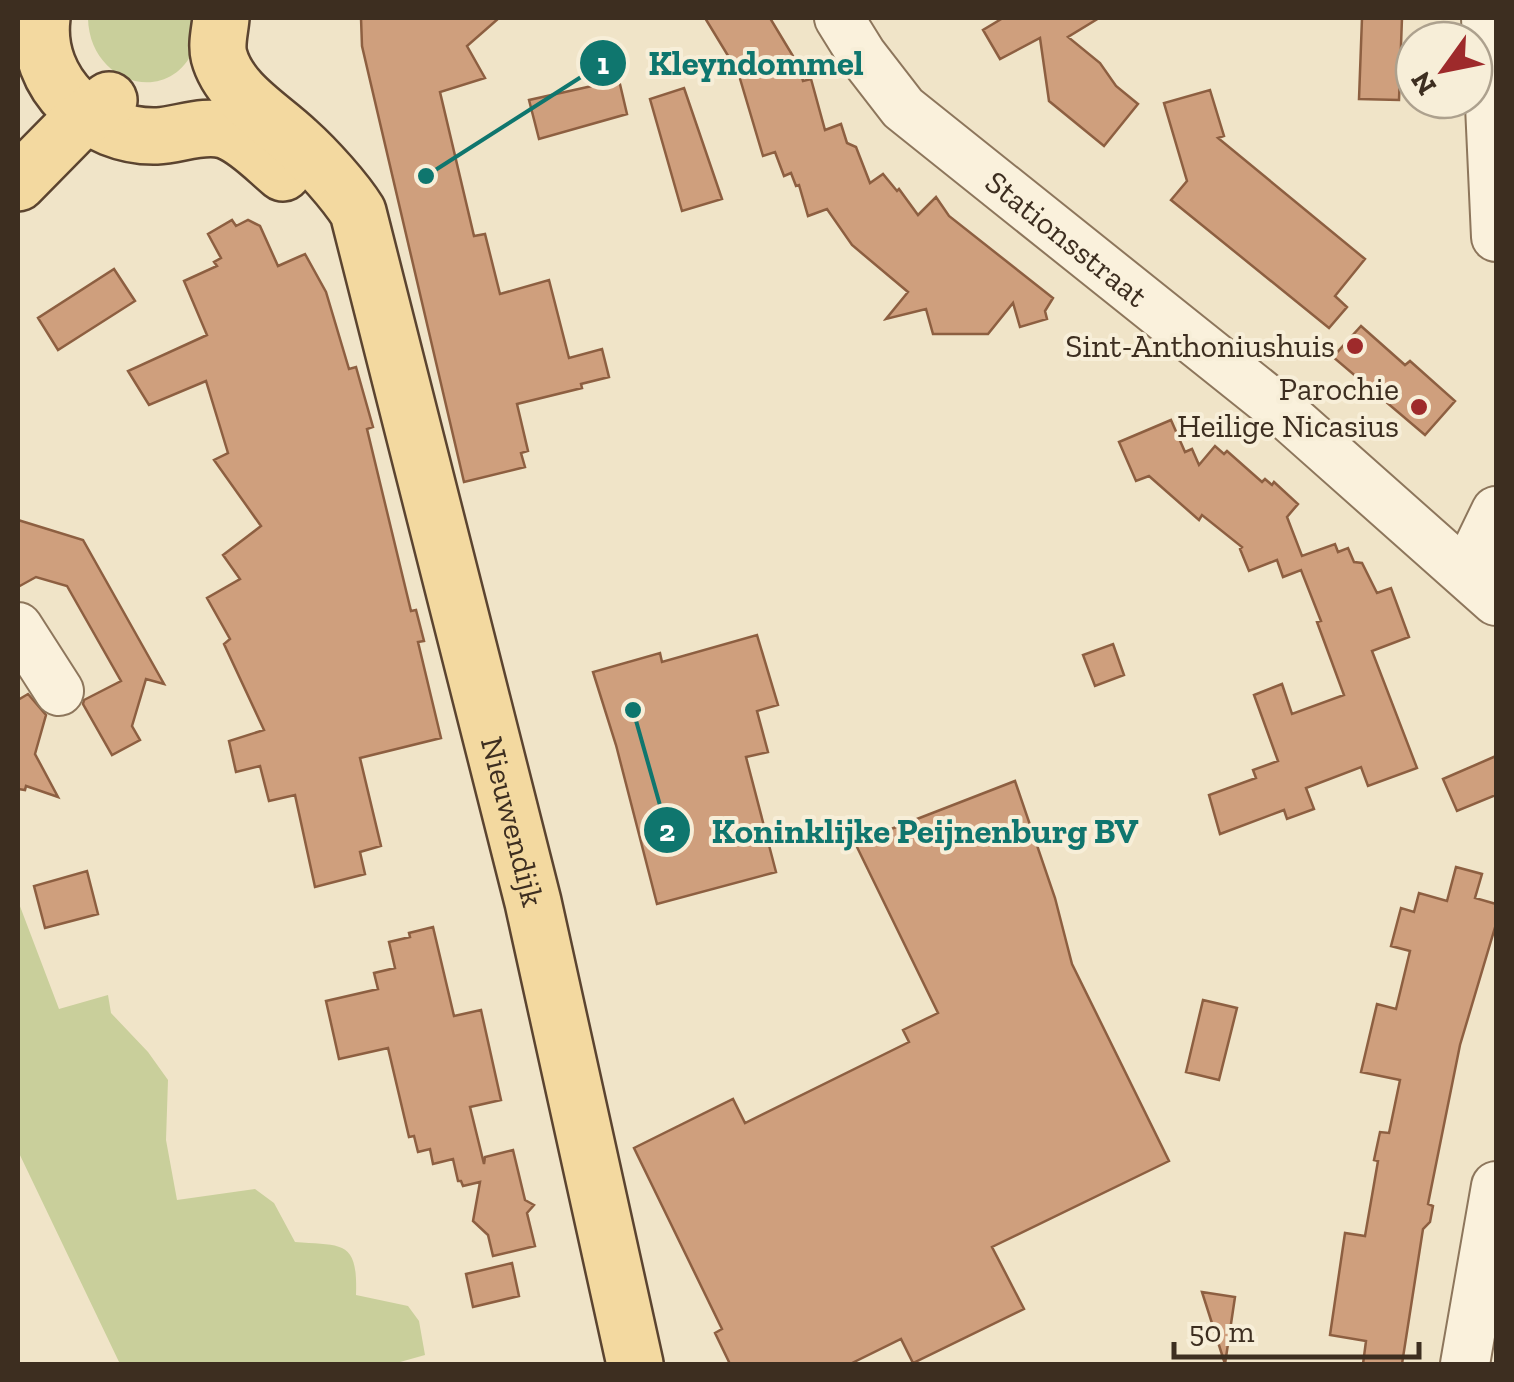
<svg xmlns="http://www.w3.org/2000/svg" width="1514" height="1382" viewBox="0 0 1514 1382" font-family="'Zilla Slab',serif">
<rect width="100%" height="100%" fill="#f0e4c8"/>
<path fill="#c9cf9b" d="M88,18H197C197,28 198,39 194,49C168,108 89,83 88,18Z
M18,901L59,1009L108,995L111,1013L148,1052L168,1080L166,1140L177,1200L255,1189L274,1203L295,1242C342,1246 358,1239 356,1295L408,1306L419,1321L425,1355L393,1364H120L18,1151Z"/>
<path fill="#cf9f7d" stroke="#8d5f41" stroke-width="2.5" d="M361,18H499L467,46L485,78L440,92L474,236L485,234L500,294L549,280L569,358L602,349L609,377L581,384L582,388L517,404L528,451L521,453L525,467L464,482L362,46Z
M705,18H770L799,66L803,81L811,79L825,130L841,124L847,143L856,147L870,183L883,174L897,191L899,189L918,215L936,197L949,216L1053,298L1045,311L1047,319L1020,327L1013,303L988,334H933L926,309L886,319L908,292L852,245L827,209L808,216L799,185L796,186L791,173L784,176L775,152L763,156L738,72Z
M1003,18H1099L1068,37L1100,63L1116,86L1138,104L1104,146L1049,101L1040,38L1000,59L983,30Z
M1362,18H1402L1399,100L1359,99Z
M619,80L627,114L539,139L529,100Z
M684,88L722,199L682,211L650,99Z
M1210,90L1224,136L1218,138L1365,259L1335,296L1347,307L1329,328L1171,200L1187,181L1164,103Z
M232,220L236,226L248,220L260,226L278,266L305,254L326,292L349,369L356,367L373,427L367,429L411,611L416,610L424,641L418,642L441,738L360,758L381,846L360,852L365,874L315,887L295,795L269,801L260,766L236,772L229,741L264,730L224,644L230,639L207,598L240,579L223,555L261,526L214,460L228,453L206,381L149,405L128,371L207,335L184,281L217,266L214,262L221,258L208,234Z
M114,269L135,301L58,350L38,318Z
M1361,326L1405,365L1410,361L1455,401L1425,435L1333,357Z
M1171,420L1185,452L1192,449L1199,465L1215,446L1224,454L1227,451L1262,482L1265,479L1272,485L1274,482L1298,504L1287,517L1302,556L1335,544L1338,552L1348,548L1354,562L1362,563L1377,593L1391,588L1409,637L1372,651L1417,768L1368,786L1361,767L1306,788L1314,809L1287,819L1284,810L1220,834L1209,795L1256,778L1253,770L1278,761L1254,695L1282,684L1292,714L1344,695L1317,622L1321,621L1301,570L1283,577L1277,560L1249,571L1240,549L1242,547L1202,515L1199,520L1149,476L1136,481L1119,442Z
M18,520L83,540L164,684L146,679L132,726L140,740L112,755L83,704L84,700L121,681L67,586L36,577L18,587Z
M757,635L778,705L757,711L768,752L746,757L776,872L657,904L616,745L593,672L660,653L662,662Z
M1113,644L1124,675L1095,686L1083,655Z
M28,694L46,715L35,754L58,797L26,786L25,790L18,789V700Z
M1496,756V795L1457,811L1443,779Z
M1015,781L1055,898L1072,964L1169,1161L992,1247L1024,1309L913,1363L901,1339L850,1364H730L715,1333L722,1329L634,1148L733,1099L745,1123L909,1042L903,1030L938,1013L855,843Z
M1456,867L1482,874L1475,898L1496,904V924L1460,1045L1428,1204L1433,1206L1430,1222L1423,1229L1402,1364H1363L1366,1341L1330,1335L1345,1233L1365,1236L1378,1161L1374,1160L1380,1132L1389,1133L1400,1080L1361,1072L1377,1004L1396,1009L1410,951L1391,946L1401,908L1414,912L1419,893L1447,901Z
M87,871L98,914L45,928L34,886Z
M433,927L454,1016L481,1010L501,1100L470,1107L484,1164L485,1157L513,1150L525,1200L534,1205L527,1213L535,1246L493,1256L488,1235L473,1221L480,1182L463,1186L461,1181H458L453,1159L433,1164L430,1149L418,1152L414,1136L409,1137L388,1048L339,1059L326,1001L378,989L374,973L395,968L389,942L410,937L409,933Z
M1203,1000L1237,1008L1219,1080L1186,1072Z
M512,1263L519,1296L473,1307L466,1274Z
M1202,1292L1235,1297L1225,1364Z"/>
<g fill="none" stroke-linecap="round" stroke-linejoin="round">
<g stroke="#8d765c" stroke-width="52">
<g id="minor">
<path id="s1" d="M839,18L862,55L903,108L1282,411L1496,601"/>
<path d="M1486,18L1496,237"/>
<path d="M1466,573L1496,511"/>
<path d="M18,627L59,691"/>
<path d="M1465,1364L1496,1186"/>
</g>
</g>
<g stroke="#5b4430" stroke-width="60">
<g id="major">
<path d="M42,18C34,84 93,138 157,136C179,135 205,123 227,131C248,139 266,159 283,173"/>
<path id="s2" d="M221,18C220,30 216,44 219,56C229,94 271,117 297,142C316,159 345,191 358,212L533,902L635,1364"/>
<path d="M18,183L75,125L109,100"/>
</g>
</g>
<use href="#minor" stroke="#faf1dc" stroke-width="48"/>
<use href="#major" stroke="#f3d9a0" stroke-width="55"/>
</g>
<g fill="#9e2a2b" stroke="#f7eed8" stroke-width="4">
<circle cx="1355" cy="346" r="10"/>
<circle cx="1419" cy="407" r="10"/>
</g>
<g text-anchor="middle" stroke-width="8" stroke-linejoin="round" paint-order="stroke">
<g font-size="32" fill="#3d2e20" stroke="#f7eed8">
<text dy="11" stroke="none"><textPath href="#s1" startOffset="320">Stationsstraat</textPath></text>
<text dy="11" stroke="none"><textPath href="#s2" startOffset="878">Nieuwendijk</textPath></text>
</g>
<g font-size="32" fill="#3d2e20" stroke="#f7eed8" text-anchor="end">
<text x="1335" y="357">Sint-Anthoniushuis</text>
<text x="1399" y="400">Parochie<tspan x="1399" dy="37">Heilige Nicasius</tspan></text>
</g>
</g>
<path fill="none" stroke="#0f766e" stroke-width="4" d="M426 176L603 63M633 710L667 830"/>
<g fill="#0f766e" stroke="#f7eed8" stroke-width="4">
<circle cx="426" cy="176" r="10"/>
<circle cx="633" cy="710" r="10"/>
<circle cx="603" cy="63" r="25"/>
<circle cx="667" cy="830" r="25"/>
</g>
<g font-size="30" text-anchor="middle" font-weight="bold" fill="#fff">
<text x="603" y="74">1</text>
<text x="667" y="841">2</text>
</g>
<g font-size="35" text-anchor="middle" font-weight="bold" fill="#0f766e" stroke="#f7eed8" stroke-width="8" stroke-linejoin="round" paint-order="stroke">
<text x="756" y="75">Kleyndommel</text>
<text x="925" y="843">Koninklijke Peijnenburg BV</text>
</g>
<rect width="1514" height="1382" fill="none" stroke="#3d2e20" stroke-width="40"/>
<g transform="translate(1444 70) rotate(237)"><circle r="48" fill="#f7eed8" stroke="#ada18e" stroke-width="2.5"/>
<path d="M0-8L18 38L0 25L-18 38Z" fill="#9e2a2b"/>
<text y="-15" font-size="28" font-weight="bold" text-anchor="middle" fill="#3d2e20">N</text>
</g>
<path d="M1174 1342v15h245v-15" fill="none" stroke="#3d2e20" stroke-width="5"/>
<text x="1189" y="1342" font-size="30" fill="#3d2e20" stroke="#f7eed8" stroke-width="8" paint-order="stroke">50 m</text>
</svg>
